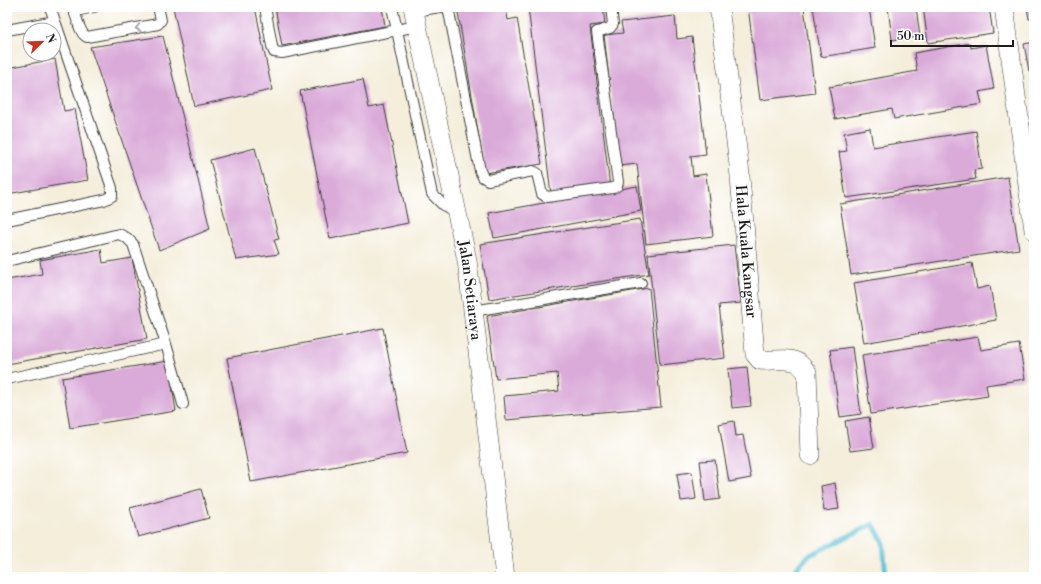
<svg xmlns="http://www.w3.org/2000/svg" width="1041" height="584" viewBox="0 0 1041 584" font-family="'Libre Bodoni',serif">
<rect width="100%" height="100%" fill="#fff"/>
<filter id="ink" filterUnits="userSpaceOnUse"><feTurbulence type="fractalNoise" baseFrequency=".025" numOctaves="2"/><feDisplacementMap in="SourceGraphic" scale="8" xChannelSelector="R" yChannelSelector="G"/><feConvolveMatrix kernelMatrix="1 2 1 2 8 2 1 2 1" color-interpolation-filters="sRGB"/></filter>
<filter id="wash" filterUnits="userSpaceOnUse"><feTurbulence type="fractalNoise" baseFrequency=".012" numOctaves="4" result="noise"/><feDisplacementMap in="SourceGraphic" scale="16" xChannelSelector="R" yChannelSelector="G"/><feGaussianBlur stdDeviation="0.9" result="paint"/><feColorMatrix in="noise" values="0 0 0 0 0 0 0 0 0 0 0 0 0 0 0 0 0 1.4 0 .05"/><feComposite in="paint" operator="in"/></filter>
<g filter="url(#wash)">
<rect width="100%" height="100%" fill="#f4eedb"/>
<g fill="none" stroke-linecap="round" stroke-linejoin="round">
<path stroke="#53bcd0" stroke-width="5" d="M789,577L808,556L873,524L883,542L886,577"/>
</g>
<g id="blocks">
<path fill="#daaad9" d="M173,7H255L272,90L194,106Z
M275,7H382L385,26L282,46Z
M457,7H506L508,20L517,18L542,164L485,173Z
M528,7H603L605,24L590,26L610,187L551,194Z
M748,7H804L815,93L760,100Z
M813,7H869L875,48L821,57Z
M888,7H916L920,37L892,40Z
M923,7H989L993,33L928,43Z
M1027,7H1034V19H1029Z
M675,16L677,39L692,37L706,154L691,156L693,176L706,174L713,236L646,244L637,164L619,166L604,35L623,33L621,22Z
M163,36L210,229L159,250L90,47Z
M1034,42V71H1029L1024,44Z
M970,43L971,48L986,45L994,89L979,92L982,104L894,119L892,109L835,119L829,87L917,71L914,53Z
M55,59L64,111L75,109L88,180L7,194V68Z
M363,79L369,108L384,105L408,223L330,239L300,91Z
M870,128L873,147L976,131L982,169L974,170L976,179L846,198L839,152L847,151L844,133Z
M255,148L279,239L274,240L279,254L236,260L210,160Z
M1008,177L1019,249L851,275L840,204Z
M637,186L641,211L494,238L489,213Z
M640,219L649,274L489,299L480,244Z
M734,245L741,303L719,305L725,358L660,365L648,254Z
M101,249L103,263L132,258L147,339L7,364V280L42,274L40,260Z
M972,263L977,289L990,286L996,320L864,343L854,283Z
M649,288L661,407L506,420L504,396L559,391L557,373L496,379L487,316Z
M383,328L407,453L251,482L227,358Z
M978,337L981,350L1019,344L1025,379L986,385L988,396L871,414L862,355Z
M852,347L861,414L840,417L830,350Z
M168,361L176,411L70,428L62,378Z
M747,367L751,406L732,408L728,369Z
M869,417L874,448L850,451L845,421Z
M734,421L736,436L743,435L751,478L729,482L719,424Z
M715,460L720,499L705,501L700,461Z
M692,472L696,499L681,501L677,474Z
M835,483L839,509L824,511L821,486Z
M201,489L209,518L138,537L130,508Z"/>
</g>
</g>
<g filter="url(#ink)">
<use href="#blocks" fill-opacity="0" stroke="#3c3c39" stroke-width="1"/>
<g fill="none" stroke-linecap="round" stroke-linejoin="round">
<g stroke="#3c3c39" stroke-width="12">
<path id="lane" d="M94,7L76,11L75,14C78,21 80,34 87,37L158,24L161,20L158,7
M265,7L272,46L274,52L282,53L417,26
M392,7L432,194L443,205L456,212
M448,7L480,171L483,177L488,180L533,171L537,173L542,194L547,197L613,188L617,186L618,182L597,32L610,28L613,24L611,7
M414,11L441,7
M7,30L55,21L50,7
M7,220L104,200L112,196V188L55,21
M7,261L119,234L127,238L133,244L166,344L7,379
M473,311L641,283
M166,344L183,404"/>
</g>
<g stroke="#3c3c39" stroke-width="20">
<g id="street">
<path id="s1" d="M413,7L467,260L505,577"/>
<path id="s2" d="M719,7L739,165L755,354L760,360C771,361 789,357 798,363C801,365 804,369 807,372L810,455"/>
<path d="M1004,7L1034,230"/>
</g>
</g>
<use href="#lane" stroke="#fff" stroke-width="10"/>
<use href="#street" stroke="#fff" stroke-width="19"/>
</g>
<defs><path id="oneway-chevron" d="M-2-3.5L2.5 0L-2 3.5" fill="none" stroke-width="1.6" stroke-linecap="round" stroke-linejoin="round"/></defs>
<use stroke="#999" href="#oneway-chevron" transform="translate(138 28) rotate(169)"/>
</g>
<g text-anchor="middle" stroke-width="3.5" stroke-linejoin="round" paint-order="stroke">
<g font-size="15" fill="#1c1c1c" stroke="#fff">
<text dy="5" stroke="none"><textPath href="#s2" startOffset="246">Hala Kuala Kangsar</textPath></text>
<text dy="5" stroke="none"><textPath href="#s1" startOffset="289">Jalan Setiaraya</textPath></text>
</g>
</g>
<rect width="1041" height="584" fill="none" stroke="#fff" stroke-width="24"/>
<g transform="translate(42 42) rotate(67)"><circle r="19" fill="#ffffff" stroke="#a4a4a4"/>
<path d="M0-3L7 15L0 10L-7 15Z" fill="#c8321e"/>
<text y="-6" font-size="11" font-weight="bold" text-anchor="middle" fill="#1c1c1c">N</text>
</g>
<path d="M891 40v6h122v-6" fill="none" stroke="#1c1c1c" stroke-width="2"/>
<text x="897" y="40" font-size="12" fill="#1c1c1c" stroke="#ffffff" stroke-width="3" paint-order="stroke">50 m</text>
</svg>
